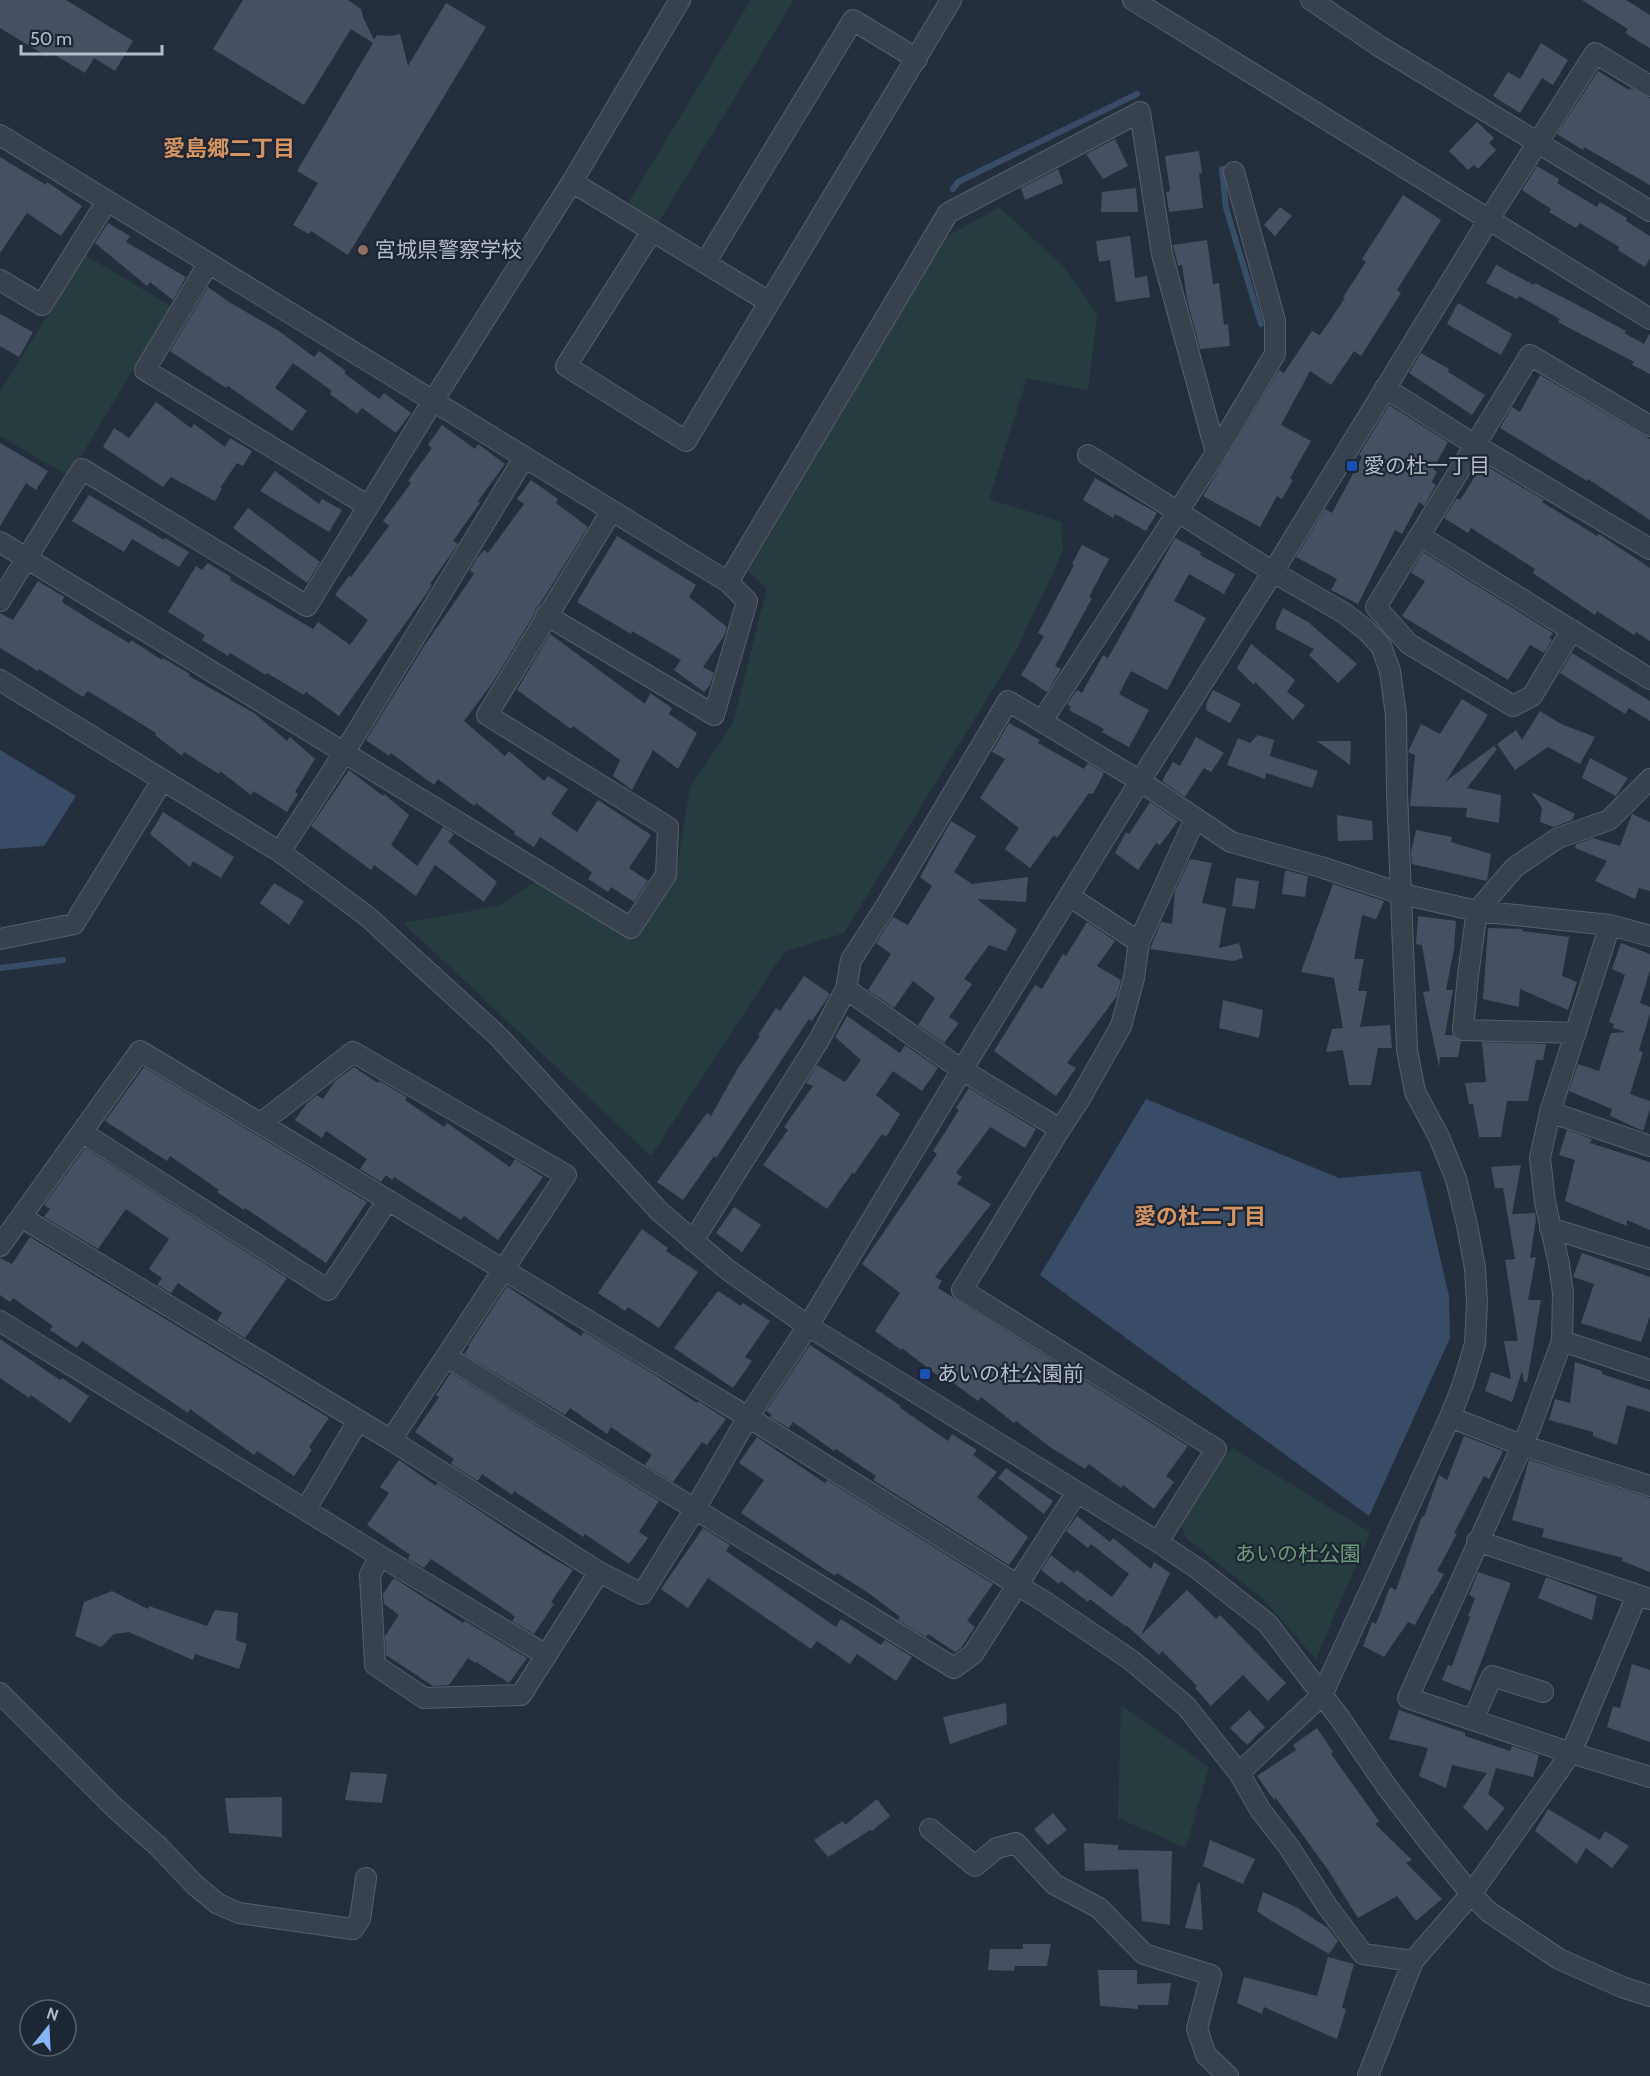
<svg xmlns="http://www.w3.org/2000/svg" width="1650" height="2076" viewBox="0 0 1650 2076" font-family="Cabin,'Noto Sans JP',sans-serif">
<rect width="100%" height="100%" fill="#242f3e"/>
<path fill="#263c3f" d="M751,0H794L657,225L626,206Z
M999,207L1064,267L1097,314L1088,391L1027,378L989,499L1061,522L1063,551L1016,651L844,933L784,952L651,1156L403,923L498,906L536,881L634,940L675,881L690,787L733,723L767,589L748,571L946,237Z
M85,255L171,306L69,476L0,436V392Z
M1232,1448L1370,1532L1316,1659L1264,1600L1186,1538L1181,1525L1225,1455Z
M1121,1705L1209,1767L1186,1848L1118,1818Z"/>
<path fill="#394c67" d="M0,750L76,796L44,846L0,849Z
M1146,1099L1339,1178L1420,1171L1449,1296L1450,1338L1369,1516L1040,1275Z"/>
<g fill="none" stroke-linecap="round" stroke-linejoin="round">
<path stroke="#394c67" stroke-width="6" d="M1222,169L1226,208L1261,324
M953,189L958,182L1137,94
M0,968L63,960"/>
</g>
<path fill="#455162" d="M0,0H66L133,41L115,71L94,58L85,73L50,52L48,57L0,28Z
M243,0H348L361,9L363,17L374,40L377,35L391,36L400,34L408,66L446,3L486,27L348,255L311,231L309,234L293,225L318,183L297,171L373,43L351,29L304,105L213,49Z
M1582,0H1626L1650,15V48L1625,33L1628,29Z
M1541,43L1568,60L1553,85L1542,78L1520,113L1493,96L1508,72L1520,79Z
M1598,71L1629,90L1630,88L1650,98V185L1584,147L1583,150L1557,134Z
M1477,122L1494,138L1489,143L1496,150L1478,169L1474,165L1468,170L1449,151Z
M1115,139L1128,166L1103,179L1086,154Z
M1199,151L1202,173H1199L1203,208L1169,212L1166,192L1170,191L1165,156Z
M0,157L46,185L47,182L82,206L61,236L27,213L0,253Z
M1537,166L1559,179L1557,183L1597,207L1600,202L1627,218L1626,221L1650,236V258L1645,267L1618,250L1619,247L1580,223L1576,228L1549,212L1551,209L1522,190Z
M1058,169L1063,183L1025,200L1021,188Z
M1136,188L1138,212H1101L1102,192Z
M1403,195L1441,220L1397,290L1401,293L1361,356L1354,351L1331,385L1310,371L1281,425L1311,441L1290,478L1293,480L1282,499L1277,496L1260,527L1203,496L1279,370L1284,373L1312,331L1320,335L1345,298L1343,297L1366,262L1362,259Z
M1280,207L1292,216L1275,236L1264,225Z
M108,223L130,236L126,242L186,277L173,300L150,282L147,286L95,243Z
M1130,236L1135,278L1147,276L1150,297L1116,302L1110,260L1099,262L1096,241Z
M1207,240L1213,284L1219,283L1224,325L1228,324L1230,346L1200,349L1187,299L1182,265L1178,266L1173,245Z
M1496,265L1534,285L1535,283L1570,301L1626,331L1624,333L1644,344L1650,333V374L1632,365L1634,362L1558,322L1560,319L1519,296L1517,299L1486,283Z
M208,287L229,302L279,331L314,357L319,351L346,371L344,373L379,399L384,393L411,413L396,433L362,408L357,414L330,394L332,391L293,363L275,388L307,411L292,431L228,386L226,388L170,351Z
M1458,303L1512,334L1501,355L1447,324Z
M0,314L33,332L19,357L0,346Z
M1421,353L1449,369L1448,372L1485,395L1472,415L1409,373Z
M1540,375L1650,439V520L1588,479L1587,481L1500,428L1512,407L1520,412Z
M156,402L191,428L194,424L225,447L230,438L252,451L243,466L237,463L220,488L222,489L215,501L171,477L163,487L103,447L114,428L129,438Z
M1389,405L1448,442L1433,469L1437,472L1432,482L1436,485L1424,506L1419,502L1402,534L1395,530L1358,604L1331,590L1337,579L1296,557L1325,509L1332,513L1362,457L1359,455L1363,448Z
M442,425L475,449L478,444L505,464L478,501L480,503L453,541L458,544L430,584L432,585L427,593L339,716L306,692L304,695L267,673L266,675L230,653L228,656L202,640L205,635L168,612L196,566L202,570L208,563L231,577L230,580L313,629L318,622L350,645L368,620L335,595L349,576L351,577L389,526L383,521L411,483L408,481L432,448L428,445Z
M0,443L48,471L36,490L26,483L0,526Z
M1483,464L1544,500L1542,502L1597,536L1599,534L1650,568V641L1636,632L1634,635L1597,611L1595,615L1533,573L1535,569L1471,528L1468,533L1444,518L1457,498L1460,500Z
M275,471L319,504L322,499L342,510L329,532L260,491Z
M1095,478L1157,513L1146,531L1115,514L1113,518L1083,500Z
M531,480L558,499L556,503L588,527L540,604L536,608L534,615L493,682L464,721L505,756L509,751L544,781L548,776L568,789L551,814L577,832L598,800L651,835L629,868L648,881L634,902L611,887L608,892L588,879L592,872L540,837L534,847L514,834L515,832L476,803L474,806L438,779L434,785L391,753L389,756L366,740L424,646L474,574L470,570L477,558L484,550L488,553L524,504L517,499Z
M89,495L164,540L165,538L189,552L179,567L132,539L124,552L72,521Z
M248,508L320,562L307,583L233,528Z
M617,536L696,585L689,597L727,627L724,636L703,667L714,673L710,685L704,692L674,670L681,660L632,631L631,634L577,602Z
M1175,538L1201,552L1200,555L1235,574L1224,594L1189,574L1174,601L1206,618L1167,690L1131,671L1119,694L1149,710L1129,747L1102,732L1104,729L1069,710L1071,707L1067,704L1077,690L1082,693L1103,655L1108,658Z
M1082,545L1109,559L1089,597L1092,598L1055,666L1061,669L1047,692L1021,675L1044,636L1038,633L1074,565L1072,564Z
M1423,552L1553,633L1549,638L1552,640L1544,653L1530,645L1508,680L1402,616L1425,581L1411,573Z
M38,581L64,597L62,602L92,621L129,643L131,640L162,660L163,658L190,674L189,676L254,713L287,741L290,737L315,759L295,792L298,794L287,812L253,791L251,795L220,771L219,774L184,752L182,756L155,735L156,733L88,691L83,697L39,669L38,671L0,648V613L13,620Z
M1283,608L1308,622L1357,664L1338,683L1309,655L1314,649L1276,629V623Z
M550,634L645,704L650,693L672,708L669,714L697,733L678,769L653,750L632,790L613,776L620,760L573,726L571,729L517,690Z
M1251,644L1295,680L1287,692L1305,705L1293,720L1255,682L1254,685L1237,668Z
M1572,653L1650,701V721L1629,708L1625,714L1560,673Z
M1213,690L1241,704L1230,723L1206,710V704Z
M1462,699L1488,715L1446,781L1494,746L1497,749L1467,788L1501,795L1499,823L1466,817L1467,808L1410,806L1415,755L1408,752L1421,724L1440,734Z
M1540,711L1561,724L1595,737L1580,764L1548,747L1515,770L1497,744L1516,730L1522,740Z
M1009,723L1040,740L1038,743L1084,769L1088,763L1104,773L1093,794L1089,793L1057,838L1054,835L1030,868L1005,849L1019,828L980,798L1005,759L992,752Z
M1258,735L1274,740L1270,756L1318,771L1312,788L1266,773L1265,779L1227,765L1238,738L1250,743Z
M1196,737L1224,753L1211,772L1204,768L1185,797L1163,782V779L1173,762L1180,766Z
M1317,741H1351L1350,765Z
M1590,758L1628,778L1616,796L1582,778Z
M349,770L383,796L384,794L409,815L391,845L417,866L443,827L454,834L448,842L497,882L484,902L435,865L416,896L374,865L371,870L311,826Z
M1531,792L1575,814L1572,820L1554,827L1540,822L1542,808Z
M1150,802L1178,821L1160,845L1156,843L1138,870L1115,853L1126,832L1129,834Z
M163,812L234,857L221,878L193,861L190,867L150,834Z
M1632,814L1650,822V891L1639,888L1635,899L1595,881L1607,861L1575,848L1576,844L1593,838L1620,846Z
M1337,815L1372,821L1373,840L1338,841Z
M951,821L976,836L954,872L972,884L1028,877L1026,902L977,899L1017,930L1006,951L989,945L964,979L972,984L949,1017L959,1023L944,1043L918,1025L935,998L913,981L894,1008L868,990L891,954L876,943L893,917L908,925L932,886L920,877Z
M1416,830L1452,837L1451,842L1491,854L1487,881L1412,864L1411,852Z
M1190,859L1212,863L1202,903L1226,908L1219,948L1239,943L1243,958L1233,961L1150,949L1161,922L1172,924L1175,891Z
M1285,870L1308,876L1305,897L1282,894Z
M1236,878L1259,881L1255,909L1232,906Z
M274,883L304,901L289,925L260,903Z
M1333,884L1384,901L1376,919L1362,915L1354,959H1364L1358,991H1367L1360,1027L1390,1025L1392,1048H1378L1371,1085H1349L1343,1050L1326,1052L1332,1029L1343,1028L1334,978L1301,972Z
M1418,916L1456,921L1454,949L1446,990H1453L1445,1035H1452L1461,1041L1458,1057H1440L1439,1067L1423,992L1430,991L1422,945L1416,944Z
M1087,922L1115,941L1097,966L1121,980L1117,996L1067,1063L1076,1068L1056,1096L994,1051L1035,985L1042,989L1063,954L1066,956Z
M1488,928L1522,929V931L1569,937L1562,976L1577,982L1568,1010L1520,989L1519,1007L1483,999Z
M1621,943L1650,954V970L1640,1003L1650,1007V1014L1639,1050L1643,1052L1630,1094L1650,1101V1109L1643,1131L1610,1116L1612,1109L1569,1091L1578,1064L1599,1071L1611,1033L1626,1032L1613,1028L1614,1024L1609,1022L1625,975L1612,969Z
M804,976L830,994L812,1021L809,1019L716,1158L714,1156L683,1200L657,1182L707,1113L711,1116L738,1068L760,1036L758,1035L776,1008L780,1011Z
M1223,1000L1263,1010L1259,1038L1219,1028Z
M847,1016L900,1053L905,1045L938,1068L922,1091L893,1071L876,1095L900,1114L886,1137L882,1134L854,1174L852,1173L827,1209L763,1165L788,1130L784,1127L813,1086L806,1083L817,1065L845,1082L861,1060L835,1037Z
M1482,1042L1546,1044L1543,1060H1536L1528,1101H1507L1501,1137H1479L1473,1104H1469L1465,1083L1486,1082Z
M144,1067L367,1202L326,1263L245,1208L244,1210L217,1192L219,1190L170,1156L167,1161L105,1121Z
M354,1067L378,1083L379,1081L407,1097L405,1100L444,1127L447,1123L510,1167L515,1159L543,1177L498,1240L464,1216L461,1220L394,1177L392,1180L386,1175L381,1182L360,1169L367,1159L326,1131L322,1138L295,1120L307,1103L317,1095L323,1099L335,1081Z
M969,1088L1036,1129L1025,1148L990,1127L956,1173L962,1177L957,1184L991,1204L935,1277L942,1281L938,1288L1188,1446L1166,1476L1174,1482L1154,1509L1123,1485L1121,1488L1089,1464L1085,1469L1050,1447L1016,1421L1014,1423L981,1397L978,1401L944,1376L942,1379L902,1348L901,1350L875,1331L900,1293L862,1264L937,1154L933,1151L959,1110L956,1108Z
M1567,1130L1592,1139L1590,1143L1650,1162V1230L1627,1220V1226L1565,1201L1575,1160L1559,1155Z
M85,1148L287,1278L245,1338L217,1321L222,1313L178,1283L171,1293L157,1285L162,1278L149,1269L169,1239L126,1209L98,1249L44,1217L50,1209L44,1205Z
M1521,1165L1512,1214L1535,1213L1536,1219L1530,1258L1536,1257L1528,1300H1541L1527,1382H1524L1522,1371L1512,1402L1485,1391L1491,1372L1511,1379L1504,1341H1518L1505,1260L1515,1259L1503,1188H1495L1491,1167Z
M734,1207L761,1225L742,1252L716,1233Z
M642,1229L668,1248L666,1251L698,1272L659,1328L628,1307L625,1311L598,1293Z
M30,1237L329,1418L309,1447L312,1450L294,1476L257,1451L254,1455L190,1409L188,1413L82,1341L77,1348L50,1330L53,1326L13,1298L10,1302L0,1295V1258L12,1264Z
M1582,1253L1650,1277V1316L1641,1342L1581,1323L1594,1284L1573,1277Z
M507,1286L581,1336L584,1332L655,1375L697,1403L698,1401L726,1419L707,1445L702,1442L673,1482L645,1465L652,1455L611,1427L607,1434L570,1408L565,1415L464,1354L469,1347L468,1346Z
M718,1291L741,1306L743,1303L770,1321L745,1357L752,1361L733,1388L674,1348Z
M0,1339L60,1380L62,1378L89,1396L70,1423L31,1395L29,1398L0,1378Z
M810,1345L901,1406L899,1407L948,1441L952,1434L977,1450L973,1455L997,1472L977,1497L1028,1537L1009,1565L873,1480L876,1476L836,1449L834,1451L793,1422L789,1428L770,1417L772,1415L766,1411Z
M1575,1362L1602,1371V1374L1650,1390V1412L1627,1405L1617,1445L1593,1436V1432L1549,1420L1555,1399L1570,1403Z
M451,1373L659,1501L639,1532L648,1538L629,1564L585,1534L583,1537L514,1491L512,1495L482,1474L478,1481L451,1464L454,1459L415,1432L439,1397L436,1395Z
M1464,1436L1503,1451L1489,1479L1484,1476L1454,1533L1457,1534L1437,1571L1444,1574L1433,1594H1432L1415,1625L1408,1622L1384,1657L1363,1646L1372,1622L1376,1624L1390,1587L1396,1590L1422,1516L1424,1517L1439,1475L1447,1480Z
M757,1437L825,1483L827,1480L993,1584L967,1621L975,1627L961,1648L955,1652L928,1634L926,1637L898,1620L900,1617L870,1594L837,1573L835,1576L741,1513L764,1480L739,1463Z
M399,1460L436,1486L437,1483L545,1554L573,1570L551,1602L554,1604L534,1634L512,1621L515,1617L509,1612L431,1559L424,1568L408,1559L410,1555L367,1525L389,1493L380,1487Z
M1529,1460L1650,1498V1572L1622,1561L1623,1558L1542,1537L1544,1529L1512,1520Z
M1006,1468L1053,1501L1044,1514L998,1478Z
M1077,1516L1110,1542L1113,1538L1151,1569L1154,1562L1170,1573L1141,1635L1187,1590L1216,1619L1220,1615L1286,1683L1268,1701L1243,1675L1211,1706L1195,1688L1197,1686L1162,1651L1159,1655L1126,1625L1125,1626L1090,1599L1088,1602L1061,1581L1059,1584L1041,1570L1051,1555L1074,1573L1077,1570L1112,1597L1129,1574L1091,1544L1088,1548L1066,1531Z
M703,1528L730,1545L726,1551L836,1627L841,1619L881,1645L885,1640L912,1657L896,1681L857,1654L850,1664L817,1641L811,1649L708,1578L688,1608L661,1589Z
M1478,1572L1511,1583L1470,1691L1442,1680L1448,1665L1452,1666L1470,1617L1468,1616L1475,1598L1469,1595Z
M1546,1577L1597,1596L1592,1620L1538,1598Z
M394,1578L463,1623L465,1621L527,1658L509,1683L476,1662L475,1663L468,1658L449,1685L433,1686L386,1655L385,1636L399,1615L384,1604L383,1594Z
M112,1591L148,1609L149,1606L207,1626L215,1610L238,1613L236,1640L247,1644L239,1669L195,1654L193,1660L129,1632L114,1634L101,1647L75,1636L84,1602Z
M1632,1664L1650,1670V1742L1607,1727L1613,1706L1620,1708Z
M1006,1703L1007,1724L950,1744L943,1717Z
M1249,1710L1265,1727L1247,1745L1230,1728Z
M1399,1710L1465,1733V1736L1510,1751L1512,1746L1539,1755L1533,1777L1496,1768L1488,1794L1505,1808L1487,1831L1463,1807L1487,1773L1452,1765L1446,1788L1419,1776L1428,1748L1389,1739Z
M1317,1728L1333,1752L1331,1754L1379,1821L1375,1824L1412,1860L1406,1863L1442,1899L1416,1921L1397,1896L1358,1918L1328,1870L1276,1798L1274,1800L1257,1776L1296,1750L1293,1745Z
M351,1772L387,1774L382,1803L345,1800Z
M282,1797V1837L229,1833L225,1798Z
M877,1799L890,1816L872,1831L870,1830L828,1857L814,1840L843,1821L845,1825Z
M1548,1809L1600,1840L1605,1831L1629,1846L1612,1868L1586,1848L1577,1864L1535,1831Z
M1053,1813L1067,1830L1048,1845L1034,1829Z
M1210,1840L1255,1859L1243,1884L1203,1866Z
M1084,1843L1118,1845V1850L1172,1851L1170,1925L1142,1921L1138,1869L1085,1871Z
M1198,1883H1200L1203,1930L1185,1928Z
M1263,1892L1296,1907L1328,1928L1338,1941L1329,1954L1270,1920L1257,1911Z
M1023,1944H1051L1047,1966H1015L1014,1971L988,1970L990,1949H1023Z
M1328,1957L1354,1964L1342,2008L1346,2009L1337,2039L1264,2007L1262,2014L1237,2003L1244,1977L1317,1996Z
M1098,1970H1137V1984L1171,1983L1168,2005H1138V2009L1100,2006Z"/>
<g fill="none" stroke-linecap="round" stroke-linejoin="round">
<g stroke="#565f6c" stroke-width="22">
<path id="minor" d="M1133,0L1650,319
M1311,0L1379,46L1650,211
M0,135L728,582
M572,182L769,302
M652,231L566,366L686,441L951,0
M705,263L853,20L917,59
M208,264L145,370L368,506
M0,280L42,305L107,201
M1385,388L1475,445L1650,549
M1088,455L1273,572L1344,613L1366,630L1381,646L1390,671L1396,715L1397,792L1407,1050L1415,1092L1439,1137L1456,1179L1467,1225L1475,1268L1477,1302L1475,1344L1463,1384L1450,1417L1322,1695L1239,1773
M1420,536L1650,679
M0,542L631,928L666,875L668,827L487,715L611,512
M0,601L82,469L307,606L433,401L572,182L680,0
M546,615L714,715L747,601L728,582L948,213L1140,112L1162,254L1216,453
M1572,630L1532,696L1513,706L1409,644L1376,607L1530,355L1650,426
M0,680L280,852L367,916L498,1036L660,1212L728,1270L808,1326L1158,1542L1198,1569L1267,1623L1339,1717L1387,1787L1425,1837L1471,1894L1489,1912L1559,1959L1622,1987L1650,1996
M1042,721L1216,453L1275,354V321L1234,172
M280,852L344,753L524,458
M1069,896L1139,942
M1610,925L1550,1112L1540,1158L1545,1202L1559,1264L1563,1293L1562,1341L1530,1428L1408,1698L1571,1753L1650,1777
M0,939L74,924L162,781
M846,989L962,1070L1060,1129
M1576,1033L1463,1030L1468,975L1477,911L1515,867L1558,838L1609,820L1650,779
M1550,1112L1650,1146
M261,1123L353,1052L566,1175L391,1440
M83,1133L328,1290L388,1200
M21,1217L391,1440L599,1572L642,1594L695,1509L748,1417L808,1326L962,1070L1140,781L1273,572L1489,219L1595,53L1650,86
M1550,1228L1650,1259
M693,1241L819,1040L846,989L851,960L886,906L1008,701L1140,781L1231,842L1321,867L1402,894L1477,911L1610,925L1650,936
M0,1246L140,1051L748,1417L1045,1602L1131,1660L1186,1706L1239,1773L1261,1811L1289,1847L1327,1906L1363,1954L1413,1961
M0,1321L380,1556L546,1655
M1562,1341L1650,1370
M447,1357L954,1668L973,1654L1077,1492
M1450,1417L1521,1445L1650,1486
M306,1509L358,1421
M1477,1541L1650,1599
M1158,1542L1216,1449L962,1290L1060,1129L1078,1102L1121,1026L1134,978L1139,942L1195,819
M380,1556L370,1575L375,1665L424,1698L521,1695L599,1572
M0,1693L115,1808L159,1847L195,1885L218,1904L239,1913L353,1929L360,1919L366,1878
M1473,1720L1492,1676L1543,1692
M930,1829L975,1866L997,1848L1016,1843L1054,1884L1099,1908L1144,1954L1211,1975L1197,2029L1206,2055L1228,2076
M1368,2076L1413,1961L1471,1894L1571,1753L1637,1595"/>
</g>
<use href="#minor" stroke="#38414e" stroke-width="20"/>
</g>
<circle fill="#8d6e63" stroke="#1d2633" stroke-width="2" cx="363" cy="250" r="6"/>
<g fill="#1a4fb4" stroke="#1d2633" stroke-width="2">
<rect x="1346" y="460" width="12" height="12" rx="3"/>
<rect x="919" y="1368" width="12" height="12" rx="3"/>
</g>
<g text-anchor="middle" stroke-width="4.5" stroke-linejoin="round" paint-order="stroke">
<g font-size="21" fill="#b4bcc9" stroke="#1d2633" text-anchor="start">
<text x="375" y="257">宮城県警察学校</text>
<text x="1364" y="473">愛の杜一丁目</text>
<text x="937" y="1381">あいの杜公園前</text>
</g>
<g font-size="21" fill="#6b9a76" stroke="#1d2633">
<text x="1298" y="1561">あいの杜公園</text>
</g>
<g font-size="22" font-weight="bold" fill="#d59563" stroke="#1d2633">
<text x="229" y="156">愛島郷二丁目</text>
<text x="1200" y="1224">愛の杜二丁目</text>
</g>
</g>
<g transform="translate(48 2028) rotate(18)"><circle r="28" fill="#1d2633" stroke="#59626f" stroke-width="1.5"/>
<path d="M0-4.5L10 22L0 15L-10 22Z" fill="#8ab4f8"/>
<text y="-9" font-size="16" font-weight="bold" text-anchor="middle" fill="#b4bcc9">N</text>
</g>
<path d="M21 45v9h141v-9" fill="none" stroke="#b4bcc9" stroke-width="3"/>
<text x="30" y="45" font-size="18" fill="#b4bcc9" stroke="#1d2633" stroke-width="4.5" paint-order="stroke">50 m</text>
</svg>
